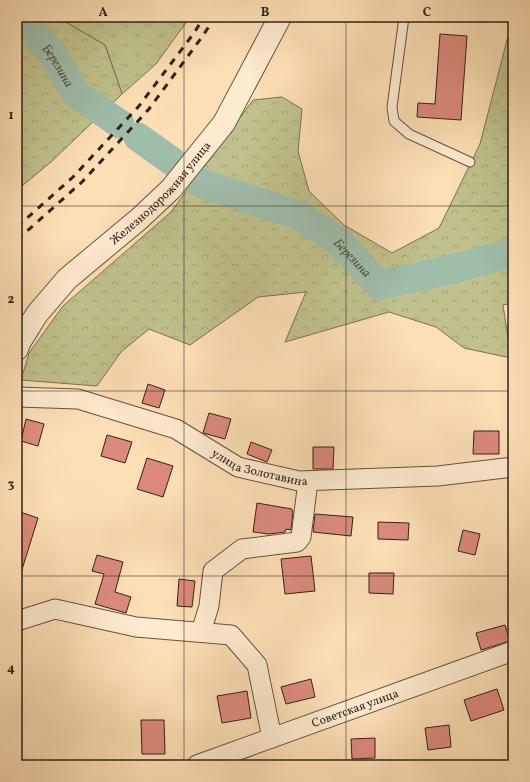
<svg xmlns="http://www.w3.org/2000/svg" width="530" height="782" viewBox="0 0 530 782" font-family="Vollkorn,serif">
<defs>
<pattern id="grass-tufts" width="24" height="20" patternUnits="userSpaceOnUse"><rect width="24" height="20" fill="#c0c18c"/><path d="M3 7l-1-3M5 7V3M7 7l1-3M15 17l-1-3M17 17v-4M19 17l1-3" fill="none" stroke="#a5a678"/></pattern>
<pattern id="forest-crowns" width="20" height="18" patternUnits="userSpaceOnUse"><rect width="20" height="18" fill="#c0c18c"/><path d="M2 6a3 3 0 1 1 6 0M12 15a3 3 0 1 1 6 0" fill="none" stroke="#a5a678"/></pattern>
</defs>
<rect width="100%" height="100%" fill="#fddfb5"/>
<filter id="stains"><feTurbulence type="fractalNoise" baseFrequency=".005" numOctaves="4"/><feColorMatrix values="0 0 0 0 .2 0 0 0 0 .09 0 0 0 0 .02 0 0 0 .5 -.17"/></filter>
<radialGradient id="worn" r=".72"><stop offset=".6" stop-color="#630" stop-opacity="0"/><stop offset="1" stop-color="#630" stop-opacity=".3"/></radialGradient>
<path fill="url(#grass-tufts)" stroke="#797152" d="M57,17H190L156,64L122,94L105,45Z"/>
<path fill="url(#forest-crowns)" stroke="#797152" d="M17,17H57L105,45L122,94L51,162L17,190Z
M513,17V303L503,305L511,358L464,348L436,327L389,312L285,342L306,292L258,297L190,345L149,329L121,352L97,386L21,380L29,353L63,306L171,212L253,100L282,97L302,109L298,151L309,191L344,225L392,253L439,228L480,144Z"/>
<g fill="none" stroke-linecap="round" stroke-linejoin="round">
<g stroke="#9fbdab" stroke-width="29">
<path id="s1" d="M17,17L50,50L76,94L120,124"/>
<path d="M138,137L173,162"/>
<path id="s2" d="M197,180L203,184L298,215L337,240L379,285C424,276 469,266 513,252"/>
</g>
</g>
<path fill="#dc8a7c" stroke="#322118" d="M440,34L467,36L461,120L417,117L418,103L435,104Z
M148,384L165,390L159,408L142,403Z
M209,413L231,419L225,439L203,433Z
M26,419L44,424L38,446L21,441Z
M474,431H499V454H473Z
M107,435L132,442L125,463L101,456Z
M251,442L272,450L267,462L247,454Z
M313,447H334L333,469H313Z
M147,458L173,466L163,497L137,489Z
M257,503L292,509V511H293L291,530L286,529L285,532L269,534L253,532Z
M17,511L38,518L20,576H17Z
M315,514L353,517L351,536L313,532Z
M378,522L409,523L408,540L378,539Z
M463,530L480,534L475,555L458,551Z
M97,555L123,562L115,592L131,597L126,613L95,604L104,574L92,571Z
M311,556L315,591L285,594L281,559Z
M369,573H394L393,594L369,593Z
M179,579L195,581L192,607L177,606Z
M505,625L510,641L481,650L476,633Z
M311,679L315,697L286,704L281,687Z
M497,689L504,710L471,721L464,700Z
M247,691L251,718L222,723L217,696Z
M141,720H164L165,754H142Z
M449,725L451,747L428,750L425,728Z
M375,738V758L352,759L351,739Z"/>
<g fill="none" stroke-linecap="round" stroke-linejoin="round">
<g stroke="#65503f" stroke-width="11">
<path id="service" d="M404,17L392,107L394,121L409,134L470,162"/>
</g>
<g stroke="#65503f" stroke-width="21">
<g id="minor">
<path id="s3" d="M17,397L78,399L176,429L238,467L299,481L438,476L513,467"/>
<path d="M17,621L55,609L136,627L231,635L257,665L272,738"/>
<path d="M201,632L209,606L213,571L242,549L297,542L301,537L308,481"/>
<path id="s4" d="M197,765L513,651"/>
</g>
</g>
<g stroke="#65503f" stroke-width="24">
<g id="tertiary">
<path id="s5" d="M17,349L19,343L37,314L67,279L139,219L171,189L224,123L280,17"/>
</g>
</g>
<use href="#service" stroke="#feeacf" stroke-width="9"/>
<use href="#minor" stroke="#feeacf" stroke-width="19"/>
<use href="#tertiary" stroke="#feeacf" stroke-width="22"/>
<path stroke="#322118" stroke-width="3" stroke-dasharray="7 7" stroke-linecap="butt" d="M17,227L73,177L139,106L194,33L204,17
M17,240L82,182L149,109L202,37L215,17"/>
</g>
<path fill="none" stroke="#322118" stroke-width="1" stroke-opacity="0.55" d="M184,17V765M346,17V765M17,206H513M17,391H513M17,576H513"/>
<g text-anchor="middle" stroke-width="3" stroke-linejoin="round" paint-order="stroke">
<g font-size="12" fill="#322118" stroke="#feeacf">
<text dy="4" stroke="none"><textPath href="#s5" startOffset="214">Железнодорожная улица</textPath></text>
<text dy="4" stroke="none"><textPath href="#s3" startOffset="257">улица Золотавина</textPath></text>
<text dy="4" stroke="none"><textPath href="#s4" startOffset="168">Советская улица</textPath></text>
</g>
<g font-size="13" font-style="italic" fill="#535044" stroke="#feeacf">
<text dy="5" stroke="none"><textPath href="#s1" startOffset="64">Березина</textPath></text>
<text dy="5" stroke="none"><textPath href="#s2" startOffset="177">Березина</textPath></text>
</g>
</g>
<rect width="530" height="782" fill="none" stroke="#fddfb5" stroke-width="44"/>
<rect x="22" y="22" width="486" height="738" fill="none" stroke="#322118" stroke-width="1.5"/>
<g font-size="13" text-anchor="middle" font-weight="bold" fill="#322118">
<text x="103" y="16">A</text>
<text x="265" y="16">B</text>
<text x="427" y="16">C</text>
<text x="11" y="119">1</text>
<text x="11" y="303">2</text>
<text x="11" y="488">3</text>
<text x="11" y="672">4</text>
</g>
<rect width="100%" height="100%" filter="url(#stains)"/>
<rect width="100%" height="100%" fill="url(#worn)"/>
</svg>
